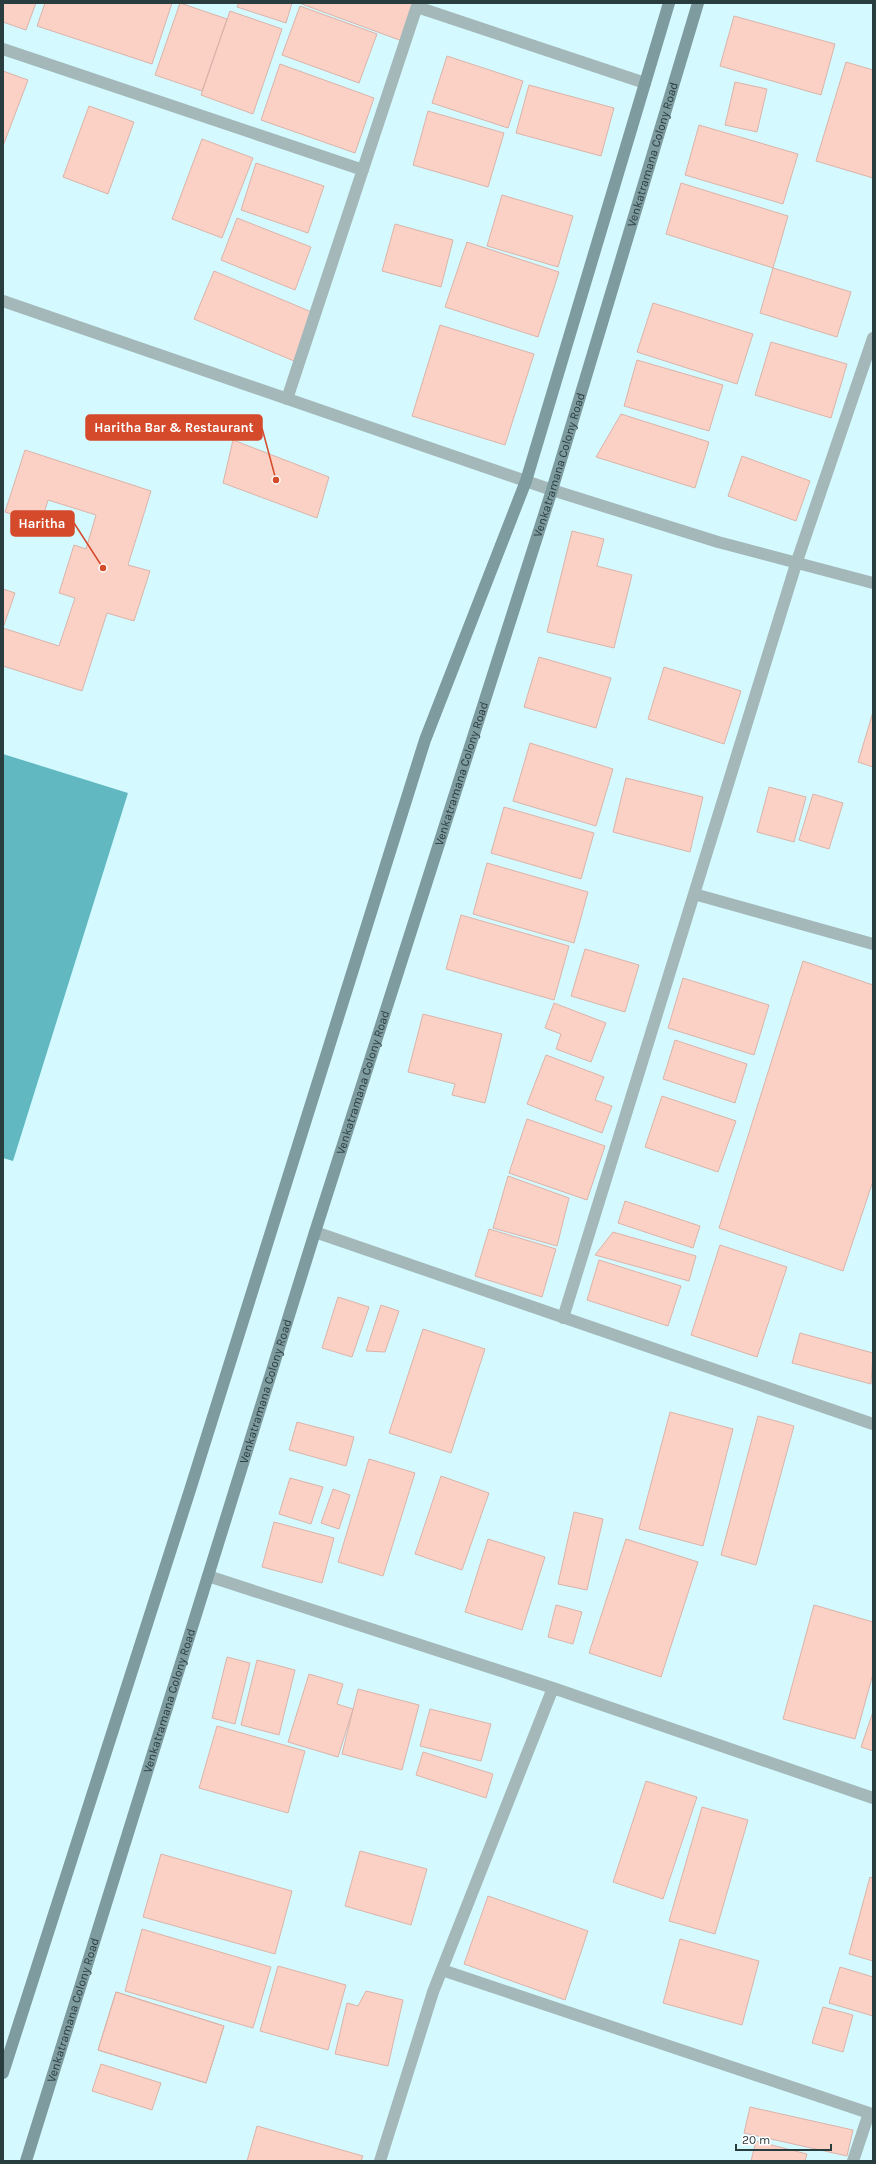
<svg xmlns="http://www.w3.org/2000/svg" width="876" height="2164" viewBox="0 0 876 2164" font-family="Karla,sans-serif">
<rect width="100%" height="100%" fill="#d4faff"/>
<path fill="#62b8c1" d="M3,754L128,793L13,1161L3,1158Z"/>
<path fill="#fbd1c6" stroke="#dbb3a9" d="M3,3H36L26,30L3,22Z
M45,3H172L152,64L37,26Z
M180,3L227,19L202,91L155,75Z
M239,3H292L286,23L237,7Z
M299,3H416L402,41Z
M300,6L377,34L359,83L282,55Z
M230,11L282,29L253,114L201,95Z
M734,16L835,44L821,95L720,66Z
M447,56L523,81L508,128L432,103Z
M846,62L873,70V178L816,161Z
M280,64L374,98L355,153L261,120Z
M3,71L28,80L3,146Z
M735,82L767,89L757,132L725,125Z
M529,85L614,108L601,156L516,133Z
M89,106L134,122L108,194L63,177Z
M428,111L504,133L488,187L413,165Z
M699,125L798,154L783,204L685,175Z
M202,139L253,158L222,238L172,219Z
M256,163L324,186L308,233L241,210Z
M681,183L788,216L773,268L666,234Z
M502,195L573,216L558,267L487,246Z
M237,218L311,247L295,290L221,260Z
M395,224L453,240L441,287L382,271Z
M467,242L559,272L538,337L445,307Z
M773,268L851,292L837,337L760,313Z
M214,271L314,313L294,361L194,319Z
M653,303L753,334L737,384L637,352Z
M440,325L534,354L505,445L412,416Z
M771,342L847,364L831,418L755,395Z
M637,360L723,385L709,431L624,406Z
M621,414L709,442L695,488L596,457Z
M233,440L329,477L317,518L223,483Z
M25,450L151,491L128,565L150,571L134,621L107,613L82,691L3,666V589L15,593L3,628L59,646L75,598L59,593L74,545L86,549L96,515L48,500L41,524L5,512Z
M742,456L810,481L796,521L728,496Z
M572,531L604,539L597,566L632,575L614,648L547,632Z
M539,657L611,678L596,728L524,707Z
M664,667L741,691L724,744L648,719Z
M873,712V767L858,762Z
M530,743L613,769L596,826L513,801Z
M626,778L703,797L690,852L613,832Z
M769,787L806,797L794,842L757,832Z
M813,794L843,803L829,849L799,840Z
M504,807L594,833L581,879L491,853Z
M487,863L588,892L574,943L473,914Z
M461,915L569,946L554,1000L446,969Z
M585,949L639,965L625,1012L571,996Z
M803,961L873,985V1181L843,1271L719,1228Z
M683,978L769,1005L754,1055L668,1028Z
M554,1003L606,1023L591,1062L556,1049L561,1034L545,1028Z
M423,1014L502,1034L485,1103L452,1095L455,1084L408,1072Z
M675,1040L747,1064L735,1103L663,1079Z
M546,1055L604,1077L595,1100L612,1106L602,1133L527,1104Z
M662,1096L736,1121L718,1172L645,1147Z
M527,1119L605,1146L587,1200L509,1173Z
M508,1176L569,1198L557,1246L493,1228Z
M625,1201L700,1226L693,1248L618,1223Z
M489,1229L556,1249L542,1297L475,1276Z
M613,1232L696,1256L689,1281L595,1255Z
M720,1245L787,1267L757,1357L691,1335Z
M599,1260L681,1286L668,1326L587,1300Z
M338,1297L369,1307L352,1357L322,1348Z
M381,1305L399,1311L385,1352L366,1351Z
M423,1329L485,1349L451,1453L389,1433Z
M800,1333L873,1353L871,1384L792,1363Z
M670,1412L733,1429L703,1546L639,1529Z
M758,1416L794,1426L756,1565L721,1555Z
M297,1422L354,1437L346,1466L289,1450Z
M369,1459L415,1473L383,1576L338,1562Z
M441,1476L489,1493L462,1570L415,1554Z
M290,1478L323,1487L311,1524L279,1514Z
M333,1489L350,1495L339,1529L321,1523Z
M574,1512L603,1519L587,1590L558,1584Z
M274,1522L334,1538L322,1583L262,1567Z
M488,1539L545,1557L522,1630L465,1612Z
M626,1539L698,1562L661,1677L589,1653Z
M556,1605L582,1612L573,1644L548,1637Z
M814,1605L873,1622V1674L855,1739L783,1719Z
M227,1657L250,1663L235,1724L212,1718Z
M257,1660L295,1670L279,1735L241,1725Z
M309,1674L343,1684L337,1704L353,1709L338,1757L288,1742Z
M358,1689L419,1705L402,1770L342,1754Z
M430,1709L491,1724L481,1761L420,1746Z
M873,1712V1751L861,1747Z
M217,1726L305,1751L288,1813L199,1788Z
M423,1752L493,1774L486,1798L416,1775Z
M646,1781L697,1797L663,1899L613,1882Z
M702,1807L748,1820L715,1934L669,1921Z
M360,1851L427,1869L411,1925L345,1906Z
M161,1854L292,1891L275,1954L143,1917Z
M870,1877L873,1878V1961L849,1954Z
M488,1896L588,1931L565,2000L464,1964Z
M142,1929L271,1967L253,2028L125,1991Z
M680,1939L759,1961L742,2025L663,2003Z
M278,1966L346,1985L328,2050L260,2031Z
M840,1967L873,1977V2016L829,2003Z
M366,1991L403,2000L388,2066L335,2054L347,2003L358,2006Z
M116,1992L224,2026L206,2083L98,2050Z
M116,1992L224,2026L206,2083L98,2050Z
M823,2007L853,2015L843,2052L812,2043Z
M101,2064L161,2083L152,2110L92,2091Z
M750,2107L853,2130L847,2156L744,2133Z
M257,2126L363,2156L361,2161H247Z
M756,2141L807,2154L805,2161H751Z"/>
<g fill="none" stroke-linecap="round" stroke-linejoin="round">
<path stroke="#a4b8ba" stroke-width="12" d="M417,7L645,83
M3,49L363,170
M287,399L418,3
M552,490L718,542L873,583
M694,894L873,944
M315,1232L873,1424
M563,1318L796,564L873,338
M208,1576L553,1688L873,1798
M442,1970L869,2113L853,2161
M380,2161L433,1992L553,1688"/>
<path stroke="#a4b8ba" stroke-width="12" d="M3,301L552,490"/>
<g stroke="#7e9b9f" stroke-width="12">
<path d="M3,2073L190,1490L425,740L526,481L669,3"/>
<path id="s1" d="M26,2161L315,1232L552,490L698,3"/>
</g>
</g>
<g text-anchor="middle" stroke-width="4" stroke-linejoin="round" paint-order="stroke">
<g font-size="12" fill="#293c3e" stroke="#fff">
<text dy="4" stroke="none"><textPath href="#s1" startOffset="2102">Venkatramana Colony Road</textPath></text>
<text dy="4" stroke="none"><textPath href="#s1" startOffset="1778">Venkatramana Colony Road</textPath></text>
<text dy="4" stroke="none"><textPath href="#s1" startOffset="1454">Venkatramana Colony Road</textPath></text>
<text dy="4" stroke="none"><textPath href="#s1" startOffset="1130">Venkatramana Colony Road</textPath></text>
<text dy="4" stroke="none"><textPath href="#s1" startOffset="806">Venkatramana Colony Road</textPath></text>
<text dy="4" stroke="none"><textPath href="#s1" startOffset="482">Venkatramana Colony Road</textPath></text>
<text dy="4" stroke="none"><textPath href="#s1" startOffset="158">Venkatramana Colony Road</textPath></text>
</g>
</g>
<path fill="none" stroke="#d44a2b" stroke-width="1.5" d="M276 480L262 428M103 568L74 523"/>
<g fill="#d44a2b" stroke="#fff" stroke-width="1.5">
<circle cx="276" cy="480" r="4"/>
<circle cx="103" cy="568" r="4"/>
</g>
<g fill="#d44a2b" stroke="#d44a2b" stroke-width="1.5">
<rect x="86" y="415" width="176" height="25" rx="4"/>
<rect x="11" y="511" width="63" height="25" rx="4"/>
</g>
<g font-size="13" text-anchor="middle" font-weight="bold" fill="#fff">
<text x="174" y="432">Haritha Bar &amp; Restaurant</text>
<text x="42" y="528">Haritha</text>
</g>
<rect width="876" height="2164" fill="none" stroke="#293c3e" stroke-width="8"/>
<path d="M736 2144v6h95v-6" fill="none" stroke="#293c3e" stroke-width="2"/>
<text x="742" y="2144" font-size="12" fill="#293c3e" stroke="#ffffff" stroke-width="3" paint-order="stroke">20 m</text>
</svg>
